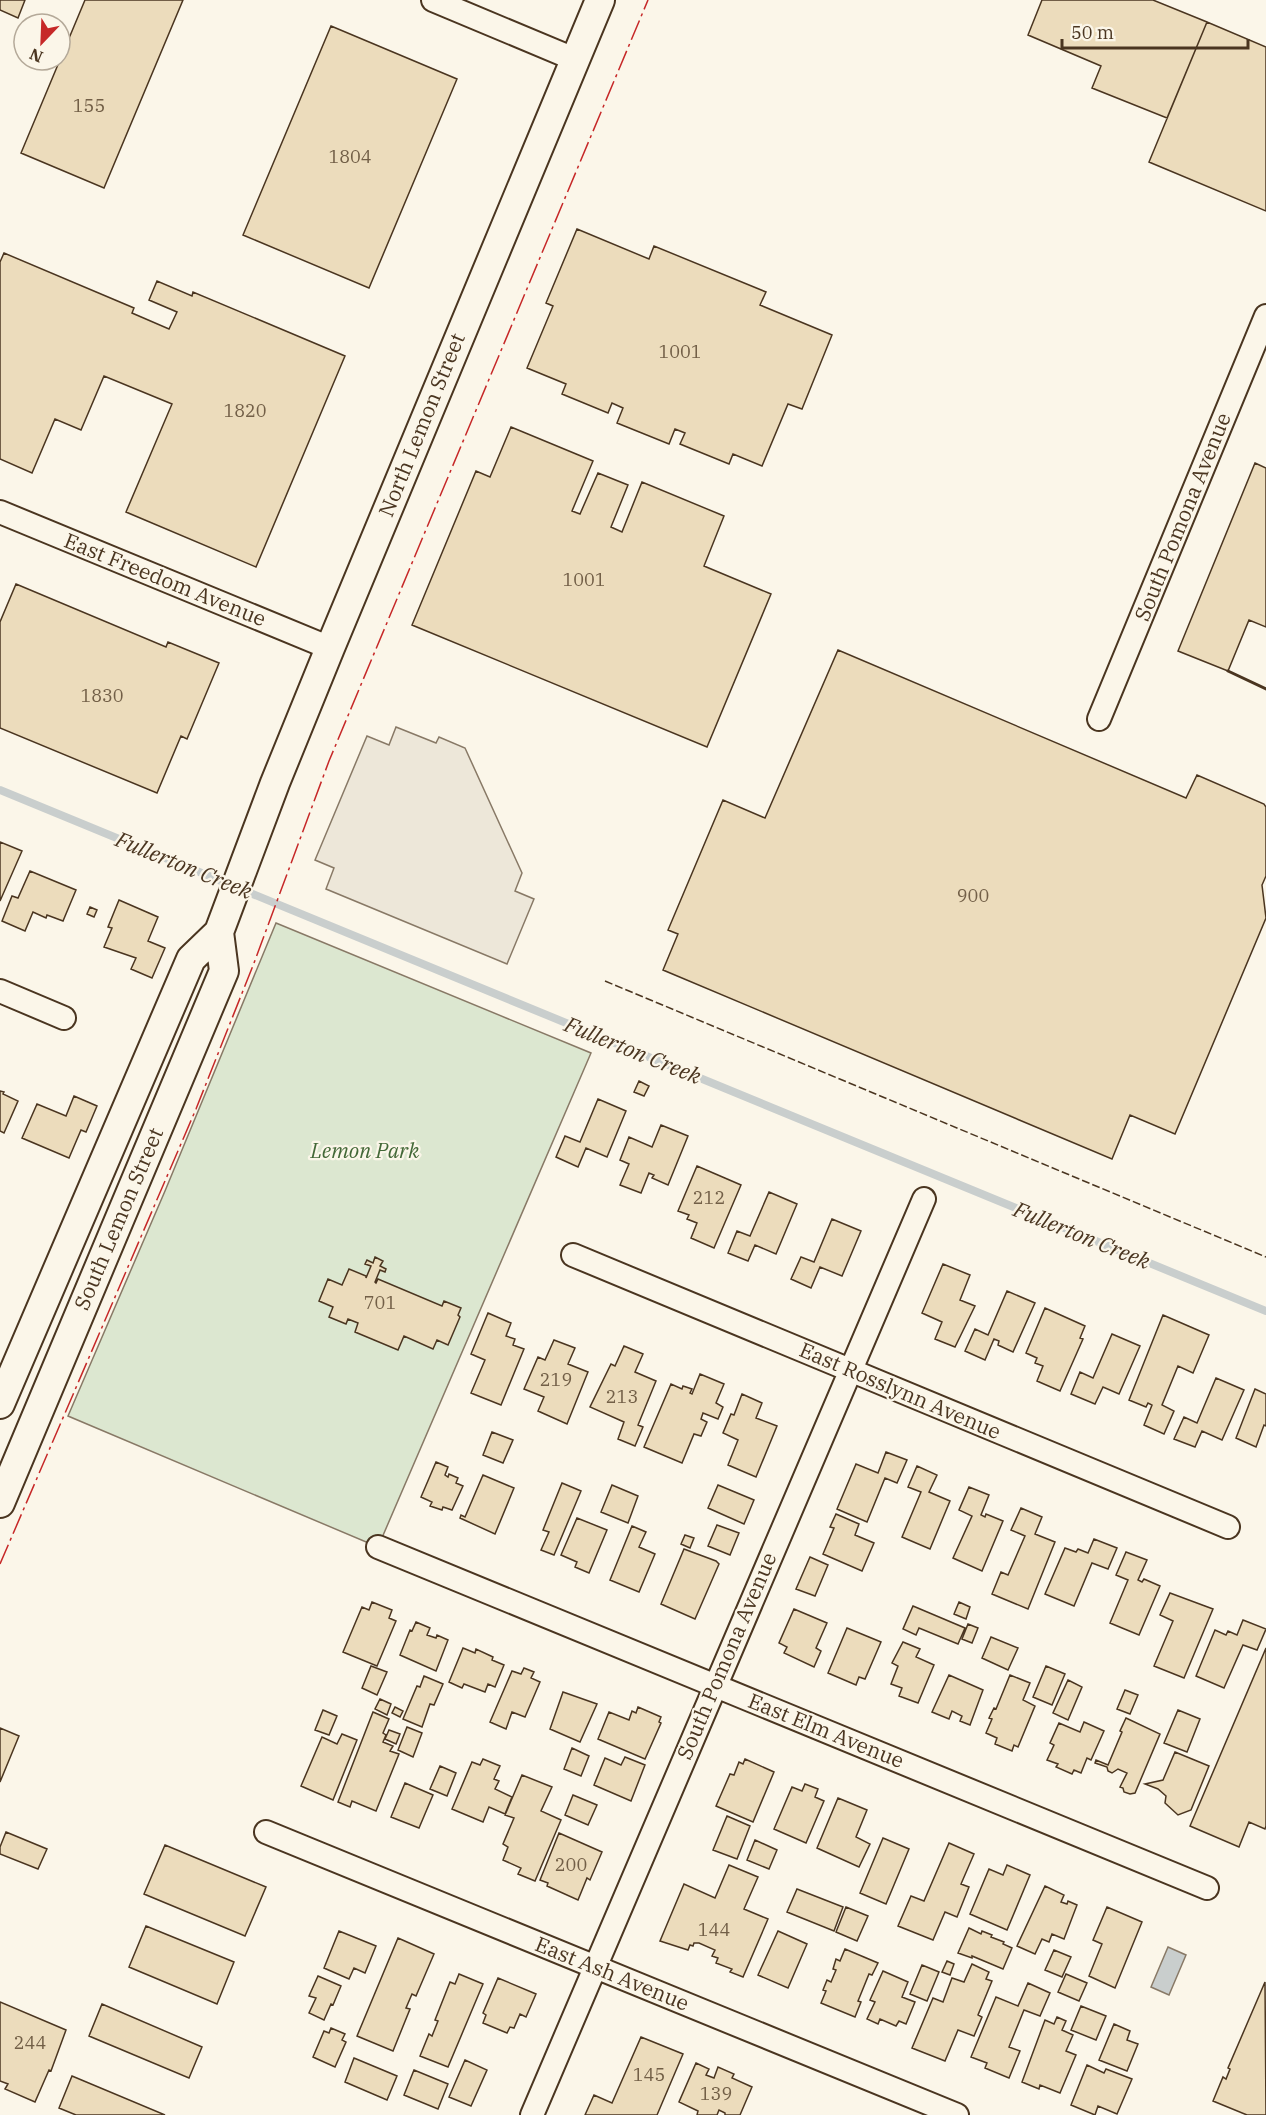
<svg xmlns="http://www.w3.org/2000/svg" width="1266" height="2115" viewBox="0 0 1266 2115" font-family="'IBM Plex Serif',serif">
<rect width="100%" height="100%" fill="#fbf6e9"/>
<path fill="#dce7d0" stroke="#887966" stroke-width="1.5" d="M276,923L591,1053L378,1547L68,1416L165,1191Z"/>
<path fill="#ede7d9" stroke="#887966" stroke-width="1.5" d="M396,727L436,743L439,737L465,748L522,873L515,891L534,899L507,964L326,889L334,868L315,860L367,736L389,745Z"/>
<path fill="#c9cecd" stroke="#887966" stroke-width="1.5" d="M1168,1947L1186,1955L1169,1995L1151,1987Z"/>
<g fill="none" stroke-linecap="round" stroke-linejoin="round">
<path stroke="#c9cecd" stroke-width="8" d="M0,790L1266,1311"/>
</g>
<path fill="#ecdcbc" stroke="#4a3520" stroke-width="1.5" d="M0,0H25L18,18L0,10Z
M85,0H183L104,188L21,153Z
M1042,0H1153L1207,22L1167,118L1092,88L1101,66L1028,35Z
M1207,22L1266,47V211L1149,162Z
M331,26L457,79L369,288L243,235Z
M577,229L649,259L654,246L766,292L760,305L832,335L802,409L788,404L762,466L733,454L729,464L680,444L685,433L675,429L669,444L617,423L623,408L612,403L608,413L562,394L566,384L527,368L553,306L546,303Z
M4,253L134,308L132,313L169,329L177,312L149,300L157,281L192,296L193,292L345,356L256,567L126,512L172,404L104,376L81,430L55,419L32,473L0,459V262Z
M511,427L593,461L572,511L580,514L598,473L628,485L611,527L622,532L642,482L724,516L704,566L771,594L707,747L412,625L476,471L490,477Z
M1255,463L1266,468V627L1249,620L1228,671L1178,651Z
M16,584L166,647L168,642L219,663L187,739L181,736L157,793L0,728V622Z
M838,650L1186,798L1197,775L1264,804L1266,807V876L1262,885L1266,918L1175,1134L1130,1115L1112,1159L663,970L678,934L668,930L723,800L765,818Z
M0,842L22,851L0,901Z
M30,871L76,890L63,921L47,915L46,918L33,912L25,931L2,921L12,896L18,898Z
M119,900L158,917L148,941L165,948L152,978L131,969L136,958L104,947L112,928L108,927Z
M90,907L97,910L94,917L87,914Z
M639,1081L649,1086L644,1096L634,1092Z
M0,1091L4,1092L3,1094L18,1101L4,1133L0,1131Z
M74,1096L97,1106L86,1132L81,1130L69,1158L22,1138L37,1104L66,1116Z
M598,1099L626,1111L607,1157L586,1148L578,1167L556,1157L565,1136L580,1142Z
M661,1125L688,1136L668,1185L652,1178L654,1175L649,1173L641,1193L620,1185L629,1164L620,1160L629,1137L652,1147Z
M697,1166L741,1185L714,1248L691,1238L697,1223L687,1219L689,1215L678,1211Z
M769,1192L797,1204L776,1254L755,1245L748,1261L728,1253L737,1231L750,1236Z
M832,1219L861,1231L842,1276L820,1267L811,1288L791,1279L801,1257L814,1262Z
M375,1257L383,1261L380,1266L386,1269L385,1272L380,1270L375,1282L376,1283L378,1279L442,1306L444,1301L461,1308L458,1315L460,1317L448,1345L437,1340L433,1349L404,1336L398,1350L355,1332L358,1323L348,1319L346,1324L329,1317L333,1307L319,1301L328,1279L342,1285L349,1269L366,1276V1278L371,1266L365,1264L367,1260L373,1263Z
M943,1264L970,1275L960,1300L975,1306L955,1347L935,1339L942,1322L922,1313Z
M1007,1291L1035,1303L1013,1352L998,1345L999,1341L994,1339L985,1360L965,1351L975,1329L988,1335Z
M1045,1308L1085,1326L1080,1338L1083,1339L1060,1391L1037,1381L1043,1366L1035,1363L1037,1358L1026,1353Z
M488,1313L511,1323L506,1336L515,1339L513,1345L524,1349L501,1405L471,1393L485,1360L471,1354Z
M1163,1315L1209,1335L1193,1373L1178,1366L1162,1405L1174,1411L1164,1434L1144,1425L1152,1405L1148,1403L1146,1407L1129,1400Z
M1112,1334L1140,1346L1119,1394L1103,1387L1095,1404L1071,1394L1080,1372L1093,1378Z
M554,1340L575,1348L568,1364L588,1372L567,1424L538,1411L544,1397L524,1389L538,1357L545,1360Z
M624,1346L643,1354L635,1372L656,1381L638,1425L643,1427L635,1446L618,1439L624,1422L590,1407L611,1364L615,1366Z
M700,1374L724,1384L716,1403L723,1407L718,1419L703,1413L701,1419L707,1422L701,1436L694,1434L682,1463L644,1447L671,1384L682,1389L683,1386L692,1389L690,1393L692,1394Z
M1216,1378L1244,1390L1222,1440L1202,1431L1195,1447L1174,1439L1184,1417L1197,1423Z
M1255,1389L1266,1394V1426L1264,1425L1256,1447L1236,1438Z
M742,1394L762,1403L756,1418L777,1426L756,1477L728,1465L738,1440L723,1433L731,1414L734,1415Z
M492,1432L513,1440L503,1463L483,1455Z
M886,1452L907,1460L897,1483L885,1478L867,1522L837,1509L856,1464L878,1473Z
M436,1462L448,1467L445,1475L448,1477L449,1474L458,1478L456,1483L463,1486L452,1510L443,1507L442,1510L430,1506L432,1502L421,1497Z
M917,1466L937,1475L929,1492L950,1501L930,1549L902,1537L921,1492L908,1487Z
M483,1475L514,1488L495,1534L460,1518L461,1515L465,1517Z
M562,1483L581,1491L554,1555L541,1550L549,1532L543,1530Z
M612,1485L638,1496L628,1523L601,1512Z
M718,1485L754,1500L744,1524L708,1508Z
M969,1487L989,1495L981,1515L985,1517L986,1514L1003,1521L982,1571L953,1558L972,1516L959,1510Z
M1021,1508L1042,1517L1035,1534L1055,1542L1028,1609L992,1594L1001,1572L1008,1575L1025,1536L1011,1530Z
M836,1514L859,1524L855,1535L874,1543L862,1571L823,1554L834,1528L830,1527Z
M577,1518L607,1530L589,1573L575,1567L577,1562L561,1555Z
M717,1525L739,1533L730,1555L708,1546Z
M632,1526L646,1532L639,1547L655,1554L639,1592L610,1580Z
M685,1535L694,1538L690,1548L681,1544Z
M1094,1539L1117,1548L1108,1569L1092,1563L1074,1606L1045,1594L1065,1548L1076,1552L1078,1549L1088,1553Z
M684,1549L716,1561L719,1564L695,1619L661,1604Z
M1126,1552L1147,1560L1138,1580L1142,1582L1144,1579L1160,1586L1139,1635L1110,1623L1128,1580L1116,1575Z
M810,1557L828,1565L815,1596L796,1589Z
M1170,1593L1213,1609L1184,1678L1154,1666L1173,1621L1160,1615Z
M372,1602L392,1610L389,1618L396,1621L377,1666L343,1652L362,1607L369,1610Z
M959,1602L970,1607L966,1619L954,1614Z
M913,1606L965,1628L958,1644L919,1628L916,1635L903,1629Z
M794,1609L827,1623L816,1648L821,1651L814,1667L784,1653L787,1647L779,1643Z
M1243,1620L1266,1629L1257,1650L1243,1645L1224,1688L1196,1676L1215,1630L1226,1635L1228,1631L1237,1635Z
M416,1622L430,1628L427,1635L436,1638L437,1635L448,1640L436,1671L400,1655L410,1630L412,1631Z
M968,1624L978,1628L972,1643L962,1639Z
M847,1628L881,1642L865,1679L859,1677L856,1685L828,1673Z
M991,1637L1018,1648L1008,1670L982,1658Z
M903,1642L920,1649L916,1657L934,1665L918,1703L899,1696L902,1688L891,1684L898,1666L892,1663Z
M463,1648L475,1653L476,1649L493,1657L492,1660L504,1665L495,1687L488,1684L485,1692L464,1684L462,1688L449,1682Z
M1266,1648V1826L1265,1829L1249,1822L1239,1847L1190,1826Z
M371,1666L387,1672L377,1695L362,1688Z
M1046,1666L1065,1674L1052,1705L1033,1697Z
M524,1668L534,1672L531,1678L540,1682L525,1717L512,1712L506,1729L490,1722L512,1671L521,1674Z
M949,1675L983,1690L970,1725L960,1721L962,1716L952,1711L949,1719L932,1712Z
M1010,1675L1030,1683L1023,1700L1035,1706L1018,1747L1014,1745L1012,1751L995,1744L997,1738L986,1733L992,1719L989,1718L994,1708L996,1709Z
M424,1676L443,1684L434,1705L430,1704L422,1727L403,1719L417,1686L420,1687Z
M1068,1680L1082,1687L1068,1720L1053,1713Z
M1125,1690L1138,1695L1130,1714L1117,1709Z
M563,1692L597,1704L580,1742L550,1729Z
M380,1699L391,1704L387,1715L375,1709Z
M395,1707L403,1711L400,1717L392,1713Z
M638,1707L661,1717L659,1722L661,1723L645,1759L598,1739L609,1712L629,1720L632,1711L636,1713Z
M323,1710L337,1716L329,1735L315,1730Z
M1178,1710L1200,1719L1187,1752L1164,1743Z
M373,1712L389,1719L383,1733L386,1735L383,1742L393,1746L390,1751L399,1754L376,1811L352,1801L350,1807L338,1802Z
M1126,1718L1160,1734L1135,1793L1130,1794L1124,1792L1123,1788L1120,1787L1127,1773L1118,1769L1112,1773L1108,1771L1107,1767L1095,1763L1096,1760L1108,1765L1122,1732L1120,1731Z
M1084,1722L1104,1731L1091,1760L1087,1758L1081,1773L1074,1770L1072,1774L1056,1767L1058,1764L1047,1760L1054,1745L1050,1743L1059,1723L1080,1732Z
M407,1727L422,1733L413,1757L398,1750Z
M0,1728L19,1736L0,1782Z
M389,1730L400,1734L396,1744L385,1739Z
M342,1734L357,1740L333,1800L301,1786L322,1737L337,1744Z
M572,1748L589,1756L581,1776L564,1769Z
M1175,1752L1209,1766L1191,1810L1178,1815L1165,1803L1166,1796L1158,1789L1145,1784L1163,1780Z
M625,1757L645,1765L631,1801L594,1785L605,1758L621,1765Z
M483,1759L500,1766L494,1779L499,1781L495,1789L512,1797L505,1814L489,1807L483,1822L452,1809L472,1762L480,1765Z
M745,1759L774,1772L753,1822L716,1806L730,1774L734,1775L739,1762L743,1764Z
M440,1766L456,1773L447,1796L430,1789Z
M522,1775L552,1787L541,1811L561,1820L535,1881L518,1874L521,1868L503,1860L508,1847L503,1844L514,1818L505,1815Z
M405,1783L433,1795L419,1828L391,1817Z
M805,1784L818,1789L815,1797L824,1801L806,1843L774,1829L792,1787L802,1791Z
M573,1795L597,1805L588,1825L565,1815Z
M838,1798L867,1810L856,1837L870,1844L859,1867L817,1848Z
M727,1816L750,1826L737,1859L713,1850Z
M6,1832L47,1849L38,1869L0,1854V1847Z
M559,1833L602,1852L590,1880L587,1878L578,1900L547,1886L548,1883L540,1880Z
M883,1838L909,1849L886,1904L860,1893Z
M755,1840L777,1850L769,1869L747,1860Z
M949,1843L974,1854L961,1884L969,1887L957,1917L945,1912L933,1940L898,1926L911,1896L924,1901Z
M165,1845L266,1887L245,1936L144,1894Z
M729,1865L758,1877L744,1909L768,1919L743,1977L730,1972L732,1969L716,1963L718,1958L712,1956L715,1950L699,1943H694L693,1946L690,1945L688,1950L660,1941L684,1884L715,1898Z
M1007,1865L1030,1875L1007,1930L970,1914L989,1869L1003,1875Z
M1045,1886L1064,1895L1061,1902L1067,1904L1068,1901L1077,1905L1064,1939L1052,1934L1049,1942L1042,1939L1035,1954L1017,1946Z
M797,1889L843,1907L834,1931L787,1912Z
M846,1907L868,1916L857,1941L836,1932Z
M1107,1907L1142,1922L1115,1988L1089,1976L1102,1944L1093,1940Z
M146,1926L234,1962L217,2004L129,1967Z
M969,1928L981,1934L982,1931L992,1935L991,1937L1004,1942L1003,1944L1012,1948L1003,1969L972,1956V1958L958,1953Z
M339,1931L376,1946L365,1973L354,1968L349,1979L324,1968Z
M778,1931L807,1944L788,1988L758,1975Z
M398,1938L434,1954L416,1996L412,1994L406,2008L410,2009L393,2051L357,2036Z
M845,1949L878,1963L872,1975L869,1974L858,2001L861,2002L855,2017L821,2003L826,1991L823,1990L827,1980L831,1982L836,1970L833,1969L836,1959L840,1961Z
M1054,1950L1071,1957L1062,1977L1045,1970Z
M947,1961L954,1964L950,1975L942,1972Z
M972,1964L989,1972L986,1979L992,1981L978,2015L982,2017L974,2036L958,2030L945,2061L912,2048L933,1998L943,2002L952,1978L964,1982Z
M922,1965L939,1972L927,2001L910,1994Z
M883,1971L908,1982L902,1997L915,2002L906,2024L899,2021L896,2026L880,2019L878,2024L867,2019L875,2002L870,2000Z
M459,1974L483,1984L448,2067L420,2056L429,2034L432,2036L438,2021L435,2020L450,1982L455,1984Z
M1066,1974L1087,1983L1079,2001L1058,1992Z
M318,1976L341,1986L333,2005L331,2004L324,2020L309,2013L316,1998L309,1996Z
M498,1978L536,1994L526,2017L520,2014L514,2028L510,2027L507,2033L483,2023L486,2015L483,2013Z
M1265,1982L1266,2115H1247L1213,2101L1223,2077L1226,2079L1230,2069L1228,2068Z
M1028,1983L1050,1993L1040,2016L1024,2010L1009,2047L1020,2051L1009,2078L985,2068L987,2063L971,2057L996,1997L1018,2006Z
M0,2002L66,2030L51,2071L49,2070L35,2102L5,2089L8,2084L0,2081Z
M102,2004L202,2047L189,2078L89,2036Z
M1081,2006L1106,2016L1096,2040L1071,2030Z
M1057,2017L1066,2021L1062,2030L1073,2035L1066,2051L1076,2055L1060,2093L1040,2085L1039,2089L1022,2082L1045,2020L1054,2024Z
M1114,2024L1130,2031L1127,2040L1138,2044L1127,2071L1099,2060Z
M331,2028L345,2034L342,2040L346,2042L335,2067L313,2057L324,2031L329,2033Z
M641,2037L683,2054L657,2115H585L594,2095L612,2103Z
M354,2058L397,2076L387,2100L345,2082Z
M465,2060L487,2070L471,2106L449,2097Z
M696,2063L709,2069L706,2075L714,2078L718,2067L734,2074L732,2078L752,2087L740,2115H725V2113L719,2110L717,2115H697L698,2111L679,2102Z
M1087,2065L1104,2073L1106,2069L1132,2079L1117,2114L1098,2106L1095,2115L1071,2105Z
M414,2070L448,2084L438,2109L404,2095Z
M72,2076L165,2115H76L59,2108Z"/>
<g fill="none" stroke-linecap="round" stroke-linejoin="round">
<g stroke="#4a3520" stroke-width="26">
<path id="minor" d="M433,0L574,59
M0,512L330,648
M1099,719L1266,316
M0,991L64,1018
M573,1255L1228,1527
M378,1547L1207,1888
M266,1832L957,2115
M532,2115L924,1199"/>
</g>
<g stroke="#4a3520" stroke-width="32">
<path id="tertiary" d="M0,1404L191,959L219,932L275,783L330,648L600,0
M0,1503L224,971L219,932"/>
</g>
<use href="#minor" stroke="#fbf6e9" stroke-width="22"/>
<use href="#tertiary" stroke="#fbf6e9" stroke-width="28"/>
<path stroke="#4a3520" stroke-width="1.5" stroke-dasharray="8 3" stroke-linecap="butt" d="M605,981L1266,1257"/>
<path stroke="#4a3520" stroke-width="3" d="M1228,671L1266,689"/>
<path stroke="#c62828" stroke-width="1.5" stroke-dasharray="21 4.5 3 4.5" stroke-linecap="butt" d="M0,1564L196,1109L254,963L329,761L648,0"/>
</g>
<g text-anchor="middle" stroke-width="4.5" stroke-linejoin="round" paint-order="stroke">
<g font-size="18" fill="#725f47">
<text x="89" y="112">155</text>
<text x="350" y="163">1804</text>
<text x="680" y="358">1001</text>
<text x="245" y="417">1820</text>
<text x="584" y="586">1001</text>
<text x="102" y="702">1830</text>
<text x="973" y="902">900</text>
<text x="709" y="1204">212</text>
<text x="380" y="1309">701</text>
<text x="556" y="1386">219</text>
<text x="622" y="1403">213</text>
<text x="571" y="1871">200</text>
<text x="714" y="1936">144</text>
<text x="30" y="2049">244</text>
<text x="649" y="2081">145</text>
<text x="716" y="2100">139</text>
</g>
<g font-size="21" fill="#4a3520" stroke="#fbf6e9">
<text transform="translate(422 425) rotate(-68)" y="7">North Lemon Street</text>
<text transform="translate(1183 517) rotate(-68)" y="7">South Pomona Avenue</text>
<text transform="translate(165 580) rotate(22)" y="7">East Freedom Avenue</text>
<text transform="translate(119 1219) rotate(-67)" y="7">South Lemon Street</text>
<text transform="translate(900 1391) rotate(23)" y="7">East Rosslynn Avenue</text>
<text transform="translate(727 1656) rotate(-67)" y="7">South Pomona Avenue</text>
<text transform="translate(826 1731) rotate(22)" y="7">East Elm Avenue</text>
<text transform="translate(612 1974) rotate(22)" y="7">East Ash Avenue</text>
</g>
<g font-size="21" font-style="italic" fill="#436837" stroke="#fbf6e9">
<text x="365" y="1158">Lemon Park</text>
</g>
<g font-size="22" font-style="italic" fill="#4a3520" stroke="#fbf6e9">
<text transform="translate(184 865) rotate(22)" y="8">Fullerton Creek</text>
<text transform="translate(633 1050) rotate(22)" y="8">Fullerton Creek</text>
<text transform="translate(1082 1235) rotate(22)" y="8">Fullerton Creek</text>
</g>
</g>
<g transform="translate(42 42) rotate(203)"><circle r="28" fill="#fbf6e9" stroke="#b4a999" stroke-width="1.5"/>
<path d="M0-4.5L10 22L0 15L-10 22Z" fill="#c62828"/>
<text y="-9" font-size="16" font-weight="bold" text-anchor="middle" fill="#4a3520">N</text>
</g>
<path d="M1062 39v9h186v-9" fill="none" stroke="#4a3520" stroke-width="3"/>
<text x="1071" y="39" font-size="18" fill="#4a3520" stroke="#fbf6e9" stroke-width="4.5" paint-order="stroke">50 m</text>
</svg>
